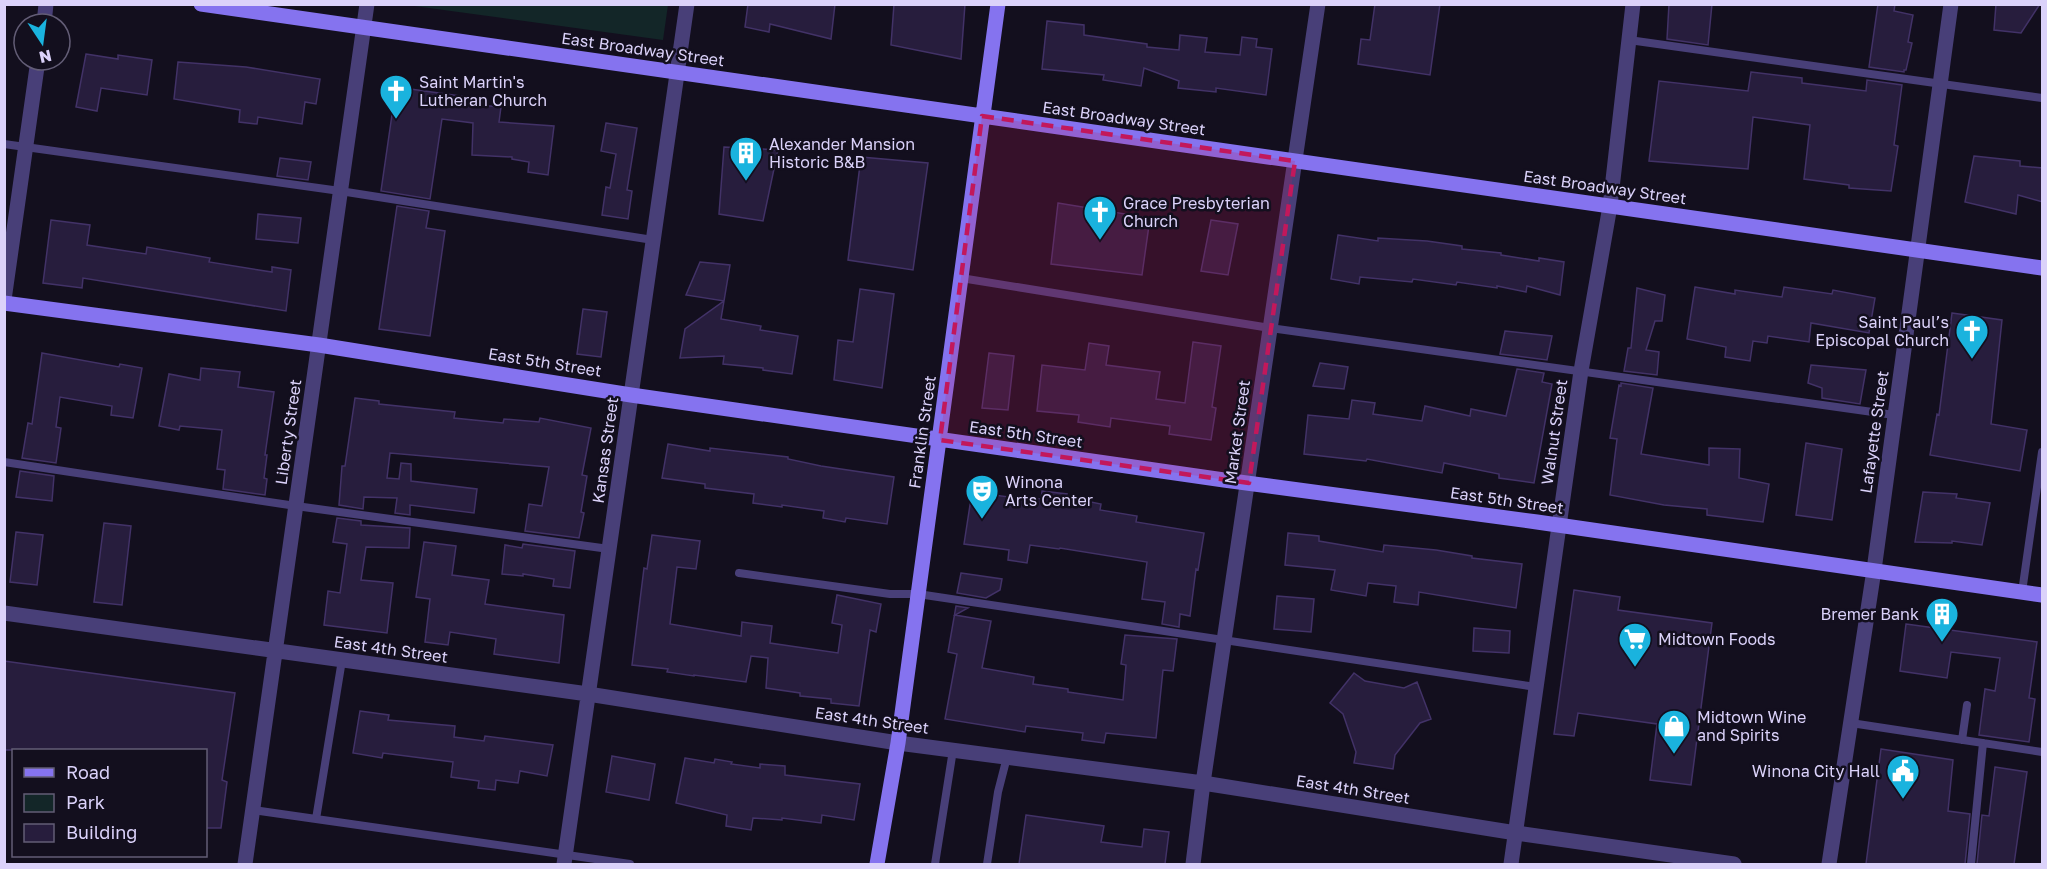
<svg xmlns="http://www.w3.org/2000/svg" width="2047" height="869" viewBox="0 0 2047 869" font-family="'Golos Text',sans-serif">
<rect width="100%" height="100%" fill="#130f1e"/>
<path fill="#132628" d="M407,5H668L663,40Z"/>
<path fill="#271d3d" stroke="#423267" stroke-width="1.5" d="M748,4H835L831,39L770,24L769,32L745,27Z
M894,4H965L961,59L891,45Z
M1375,4H1440L1430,75L1358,64L1361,39L1370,40Z
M1669,4H1712L1708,45L1667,39Z
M1878,4H1895L1894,11L1913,15L1908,42L1912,43L1906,70H1904V72L1869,67Z
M1996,4H2040L2021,33L1994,30Z
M1047,21L1084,25V35L1147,44V47L1179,50L1180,35L1207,38L1205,52L1240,55L1242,37L1257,39L1256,47L1272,49L1266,95L1216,88V92L1178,88L1179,81L1144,68L1141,86L1103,80L1104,75L1042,69Z
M86,54L118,59V55L152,60L147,95L101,88L97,111L76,107Z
M178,62L246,67L320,79L316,104L305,102L302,124L258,117L257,124L239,122L240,110L174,99Z
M1751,72L1802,78V83L1866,91L1867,80L1902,85L1894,145L1898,146L1891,191L1849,188V185L1804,179L1810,125L1753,117L1748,169L1649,161L1659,81L1748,91Z
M396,87L467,97L466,104L501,107L499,122L554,126L548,175L528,172L529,162L512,159V157L472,155L473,123L442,119L430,199L381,191Z
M606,123L637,128L627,190L632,191L628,219L602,215L606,187L610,188L616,154L601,151Z
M724,147L778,150L763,221L719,214Z
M1974,156L2020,161V166L2043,168V202L2018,195L2016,214L1965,202Z
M861,157L928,163L913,270L848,260Z
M280,158L311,162L308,180L277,176Z
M1058,203L1150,218L1142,275L1051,264Z
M397,206L429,211L426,228L445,231L430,336L379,329Z
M258,214L301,218L298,243L256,239Z
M51,220L90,225L87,245L146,254L147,247L210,258L209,262L272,272V267L291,270L286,311L83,278L82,288L43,283Z
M1211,220L1238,224L1228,275L1201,271Z
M1338,235L1378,241V238L1427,241L1462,246V249L1501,253V255L1539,261V258L1564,262L1560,295L1527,286L1526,292L1497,286V288L1457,282L1456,285L1413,279L1412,282L1360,277L1359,284L1331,279Z
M700,262L730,265L724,301L686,295Z
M1695,287L1735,294V290L1782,297L1784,287L1832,294L1833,290L1875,298L1869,333L1811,323L1809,342L1768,336L1767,343L1753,341L1750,361L1725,357L1726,347L1687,339Z
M1637,288L1665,295L1662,321H1655L1646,350L1659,352L1657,375L1624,371L1628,348H1631Z
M860,289L894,294L882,388L834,380L838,340L853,342Z
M724,301L721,319L761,326L760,330L798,336L792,374L763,370V368L723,364L724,356L680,358L685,329Z
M583,309L607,312L601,357L577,354Z
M1952,313L2002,320L1991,424L2027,430L2020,471L1930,455L1937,414L1939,415Z
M1505,331L1552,336L1547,360L1500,354Z
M1193,342L1221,346L1212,407L1216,408L1211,440L1169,434L1170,426L1111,418L1110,427L1078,422L1079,415L1037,411L1042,365L1085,370L1089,343L1109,346L1106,365L1160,372L1156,399L1185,403Z
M42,353L119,367L120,364L142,368L133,418L111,415L112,406L60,397L56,427L61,428L56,463L22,458L28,423L32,424Z
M989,353L1014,356L1008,410L982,408Z
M1320,363L1348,367L1344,389L1313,386Z
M1811,365L1866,370L1860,404L1822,398V388L1808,383Z
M201,368L240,372L238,387L274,392L265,455H267L264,478L267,479L265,495L223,489L225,470L217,469L222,430L180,426L179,430L159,426L169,374L200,380Z
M1517,369L1544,373L1542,382L1552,384L1534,483L1499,478V474L1444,463L1442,473L1367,459L1366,461L1304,454L1308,415L1349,419L1352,400L1375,403L1373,414L1422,421L1425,406L1470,416L1471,409L1506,416Z
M1621,383L1653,388L1641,454L1709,465V448L1740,449L1739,478L1769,484L1763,522L1707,515V509L1664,505L1610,495L1617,439L1610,438L1619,385L1621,386Z
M355,398L379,401V404L455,412L454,418L503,423L504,419L539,422L540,418L591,428L582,475L587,476L581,512L584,513L579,538L525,531L529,504L542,506L549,467L390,453L387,478L399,479L401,463L411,464V481L477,489L474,513L410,505V515L395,513L397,498L364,497L363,509L339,505L342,466H345Z
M1806,443L1842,449L1832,520L1796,515Z
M668,444L710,451V448L788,457V459L821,466L894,477L887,524L846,518L845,522L823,518L824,511L782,505V507L753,503L754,494L705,488V484L662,478Z
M20,471L54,476L52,501L16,497Z
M1042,491L1067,494L1066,497L1101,504L1100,510L1137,516L1136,522L1204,533L1198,570L1196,569L1190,616L1180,614L1179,627L1162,624L1165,602L1142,599L1147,562L1060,548L1059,549L1030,545L1027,563L1008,560L1009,550L964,544L972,492L1016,498V496L1041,499Z
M1923,492L1957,494L1956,498L1990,503L1982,545L1952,541V543L1915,542Z
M337,518L361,521V525L410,528L409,548L366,547L361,580L393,583L387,633L324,625L328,591L340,593L347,544L333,542Z
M104,523L131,526L122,605L94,602Z
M16,532L43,535L37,585L10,582Z
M1288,533L1319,536V541L1383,552L1384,545L1436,550L1472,556V558L1522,564L1516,608L1419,592L1418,605L1394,602L1396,586L1368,583L1366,596L1331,590L1335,570L1285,565Z
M652,535L700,541L696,569L677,567L670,624L741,636L742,622L772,626L770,643L838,653L842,625L832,623L837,595L881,604L876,632L870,630L859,706L831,703V699L800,696V693L766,688L768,658L751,656L746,682L694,675V676L667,672L668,669L632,665L644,568L647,569Z
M424,542L456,546L452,575L489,580L485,604L564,615L559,663L494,654L496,639L450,632L448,645L425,642L430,599L416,597Z
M523,544L575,551L570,588L553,586L554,579L523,574V576L502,574L505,545L522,548Z
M961,573L1002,579L1000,590L986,598L957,593Z
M1574,590L1620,597L1618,610L1712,623L1691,785L1650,780L1657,724L1578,713L1574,736L1554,734Z
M1277,596L1314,599L1311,632L1274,629Z
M956,606L968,608L955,615L991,621L982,668L1034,677L1033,684L1068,689V692L1123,700L1126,665L1121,664L1125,635L1177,639L1173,671L1163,670L1156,738L1106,733L1104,743L1082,740L1083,733L1026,726L1025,732L945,719L957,654L948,652Z
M1906,624L2037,642L2029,698L2035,699L2029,742L1979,735L1985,689L1995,691L2000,658L1951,652L1947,678L1900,671Z
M1474,628L1510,631L1509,653L1473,651Z
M4,661L235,693L222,780L227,782L221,828H206V750H4Z
M1354,673L1365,681L1404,688L1417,682L1431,719L1420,723L1395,755L1393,769L1354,763L1356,752L1343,714L1330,703Z
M360,711L389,715L388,720L455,726L454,737L484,741L485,736L553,745L547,776L520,771L518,783L496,780L495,790L478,788L479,781L451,777L453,762L383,753L382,758L353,753Z
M1881,749L1953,760L1948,811L1970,814L1965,864H1866Z
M612,756L655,764L649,800L606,792Z
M685,758L714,763L715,759L732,762L731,764L760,768V764L785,766V775L860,784L854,820L822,815L821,823L782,818V820L753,818L751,830L726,826L727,815L676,803Z
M1995,767L2027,772L2014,864H1977L1982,815L1989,816Z
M1026,815L1104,826L1101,842L1142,847L1144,829L1169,832L1165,864H1019Z"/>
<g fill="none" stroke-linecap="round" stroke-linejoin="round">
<path stroke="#483f78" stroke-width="8" d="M1629,40L2042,98
M4,144L340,191L653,240
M961,278L1270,328L1894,415
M4,462L296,506L609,549
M739,573L890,594H918L1536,687
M2022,592L2042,452
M1851,723L2042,752
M1962,740L1967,705
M253,810L630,864
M316,819L342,660
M935,864L953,750
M987,864L998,792L1007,757
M1971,864L1983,743"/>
<path stroke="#483f78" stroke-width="15" d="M44,24L46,4
M4,300L38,60
M4,613L588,694L898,743L1203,783L1516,833L1734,864
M245,864L367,4
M564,864L687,4
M1193,864L1203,783L1318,4
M1511,864L1581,371L1610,206L1633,4
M1829,864L1874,570L1951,4"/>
<path stroke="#8573ef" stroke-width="15" d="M201,4L2042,268
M4,303L319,345L631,395L1224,480L1537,522L2042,595
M877,864L898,743L998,4"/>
</g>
<path fill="#c2185b" fill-opacity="0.2" stroke="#c2185b" stroke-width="4.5" stroke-dasharray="12 8" stroke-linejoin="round" d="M982,116L1295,161L1249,483L940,440Z"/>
<defs>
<g id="church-pin" transform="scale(1.725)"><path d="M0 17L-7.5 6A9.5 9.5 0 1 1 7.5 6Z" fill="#1ab3de" stroke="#130f1e"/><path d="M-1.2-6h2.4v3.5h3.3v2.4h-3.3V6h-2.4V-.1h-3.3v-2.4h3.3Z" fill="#fff"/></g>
<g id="building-pin" transform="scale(1.725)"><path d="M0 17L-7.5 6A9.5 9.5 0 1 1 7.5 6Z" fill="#1ab3de" stroke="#130f1e"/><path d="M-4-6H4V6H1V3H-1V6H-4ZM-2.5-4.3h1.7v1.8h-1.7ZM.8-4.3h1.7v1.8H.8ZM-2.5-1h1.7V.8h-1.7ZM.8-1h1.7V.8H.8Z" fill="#fff"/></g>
<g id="theatre-pin" transform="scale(1.725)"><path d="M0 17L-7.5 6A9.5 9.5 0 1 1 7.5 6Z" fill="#1ab3de" stroke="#130f1e"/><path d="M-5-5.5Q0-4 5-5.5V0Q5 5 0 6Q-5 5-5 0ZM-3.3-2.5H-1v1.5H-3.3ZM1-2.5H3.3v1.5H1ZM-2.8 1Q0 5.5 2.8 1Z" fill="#fff"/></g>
<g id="supermarket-pin" transform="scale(1.725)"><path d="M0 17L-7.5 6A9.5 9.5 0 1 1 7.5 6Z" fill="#1ab3de" stroke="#130f1e"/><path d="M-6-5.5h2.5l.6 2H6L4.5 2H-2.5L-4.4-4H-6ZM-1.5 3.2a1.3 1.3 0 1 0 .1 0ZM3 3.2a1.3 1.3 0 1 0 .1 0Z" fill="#fff"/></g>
<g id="shop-pin" transform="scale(1.725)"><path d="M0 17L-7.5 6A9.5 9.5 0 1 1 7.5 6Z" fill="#1ab3de" stroke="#130f1e"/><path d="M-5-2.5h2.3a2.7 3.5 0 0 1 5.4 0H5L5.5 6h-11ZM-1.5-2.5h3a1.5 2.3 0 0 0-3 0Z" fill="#fff"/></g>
<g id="civic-pin" transform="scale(1.725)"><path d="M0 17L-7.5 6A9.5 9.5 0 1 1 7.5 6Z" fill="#1ab3de" stroke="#130f1e"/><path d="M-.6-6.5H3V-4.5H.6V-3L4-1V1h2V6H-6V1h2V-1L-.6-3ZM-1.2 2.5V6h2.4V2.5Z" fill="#fff"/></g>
</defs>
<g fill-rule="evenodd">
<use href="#church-pin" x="396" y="91"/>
<use href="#building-pin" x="746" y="153"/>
<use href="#church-pin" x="1100" y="212"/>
<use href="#church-pin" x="1972" y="331"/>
<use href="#theatre-pin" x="982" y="491"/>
<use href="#building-pin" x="1942" y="614"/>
<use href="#supermarket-pin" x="1635" y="639"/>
<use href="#shop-pin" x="1674" y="726"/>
<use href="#civic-pin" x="1903" y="771"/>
</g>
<g text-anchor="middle" stroke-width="5" stroke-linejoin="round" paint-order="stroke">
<g font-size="16" fill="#dbd2fa" stroke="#130f1e">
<text transform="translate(643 49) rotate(8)" y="6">East Broadway Street</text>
<text transform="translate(1124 118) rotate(8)" y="6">East Broadway Street</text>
<text transform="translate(1605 187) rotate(8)" y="6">East Broadway Street</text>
<text transform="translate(545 362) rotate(9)" y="6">East 5th Street</text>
<text transform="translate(288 432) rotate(-82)" y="6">Liberty Street</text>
<text transform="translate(922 432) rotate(-82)" y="6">Franklin Street</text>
<text transform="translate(1237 432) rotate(-82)" y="6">Market Street</text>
<text transform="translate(1554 432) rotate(-82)" y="6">Walnut Street</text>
<text transform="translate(1874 432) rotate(-82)" y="6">Lafayette Street</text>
<text transform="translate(1026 434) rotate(8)" y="6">East 5th Street</text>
<text transform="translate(605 450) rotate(-82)" y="6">Kansas Street</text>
<text transform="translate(1507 500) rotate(8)" y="6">East 5th Street</text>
<text transform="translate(391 649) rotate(8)" y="6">East 4th Street</text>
<text transform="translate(872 720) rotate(8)" y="6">East 4th Street</text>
<text transform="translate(1353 789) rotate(9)" y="6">East 4th Street</text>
</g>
<g font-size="16" fill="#dbd2fa" stroke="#130f1e" text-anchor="start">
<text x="419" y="88">Saint Martin's<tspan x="419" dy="18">Lutheran Church</tspan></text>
<text x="769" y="150">Alexander Mansion<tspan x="769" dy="18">Historic B&amp;B</tspan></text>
<text x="1123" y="209">Grace Presbyterian<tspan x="1123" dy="18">Church</tspan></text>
<text x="1949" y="328" text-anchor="end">Saint Paul’s<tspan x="1949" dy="18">Episcopal Church</tspan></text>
<text x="1005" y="488">Winona<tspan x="1005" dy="18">Arts Center</tspan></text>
<text x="1919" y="620" text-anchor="end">Bremer Bank</text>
<text x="1658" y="645">Midtown Foods</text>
<text x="1697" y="723">Midtown Wine<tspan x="1697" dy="18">and Spirits</tspan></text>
<text x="1880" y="777" text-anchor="end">Winona City Hall</text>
</g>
</g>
<rect width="2047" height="869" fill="none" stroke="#dbd2fa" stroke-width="12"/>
<rect x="12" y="749" width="195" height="108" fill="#130f1e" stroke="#635d76" stroke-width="1.5"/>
<rect x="24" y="768" width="30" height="9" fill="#8573ef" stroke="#635d76" stroke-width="1.5"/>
<text x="66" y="779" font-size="18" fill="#dbd2fa">Road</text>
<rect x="24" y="794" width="30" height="18" fill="#132628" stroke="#635d76" stroke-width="1.5"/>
<text x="66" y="809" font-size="18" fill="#dbd2fa">Park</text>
<rect x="24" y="824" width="30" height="18" fill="#271d3d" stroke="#635d76" stroke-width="1.5"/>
<text x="66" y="839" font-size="18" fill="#dbd2fa">Building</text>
<g transform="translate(42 42) rotate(167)"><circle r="28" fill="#130f1e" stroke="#635d76" stroke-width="1.5"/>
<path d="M0-4.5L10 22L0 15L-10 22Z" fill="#1ab3de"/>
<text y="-9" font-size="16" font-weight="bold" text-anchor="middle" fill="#dbd2fa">N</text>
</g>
</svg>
